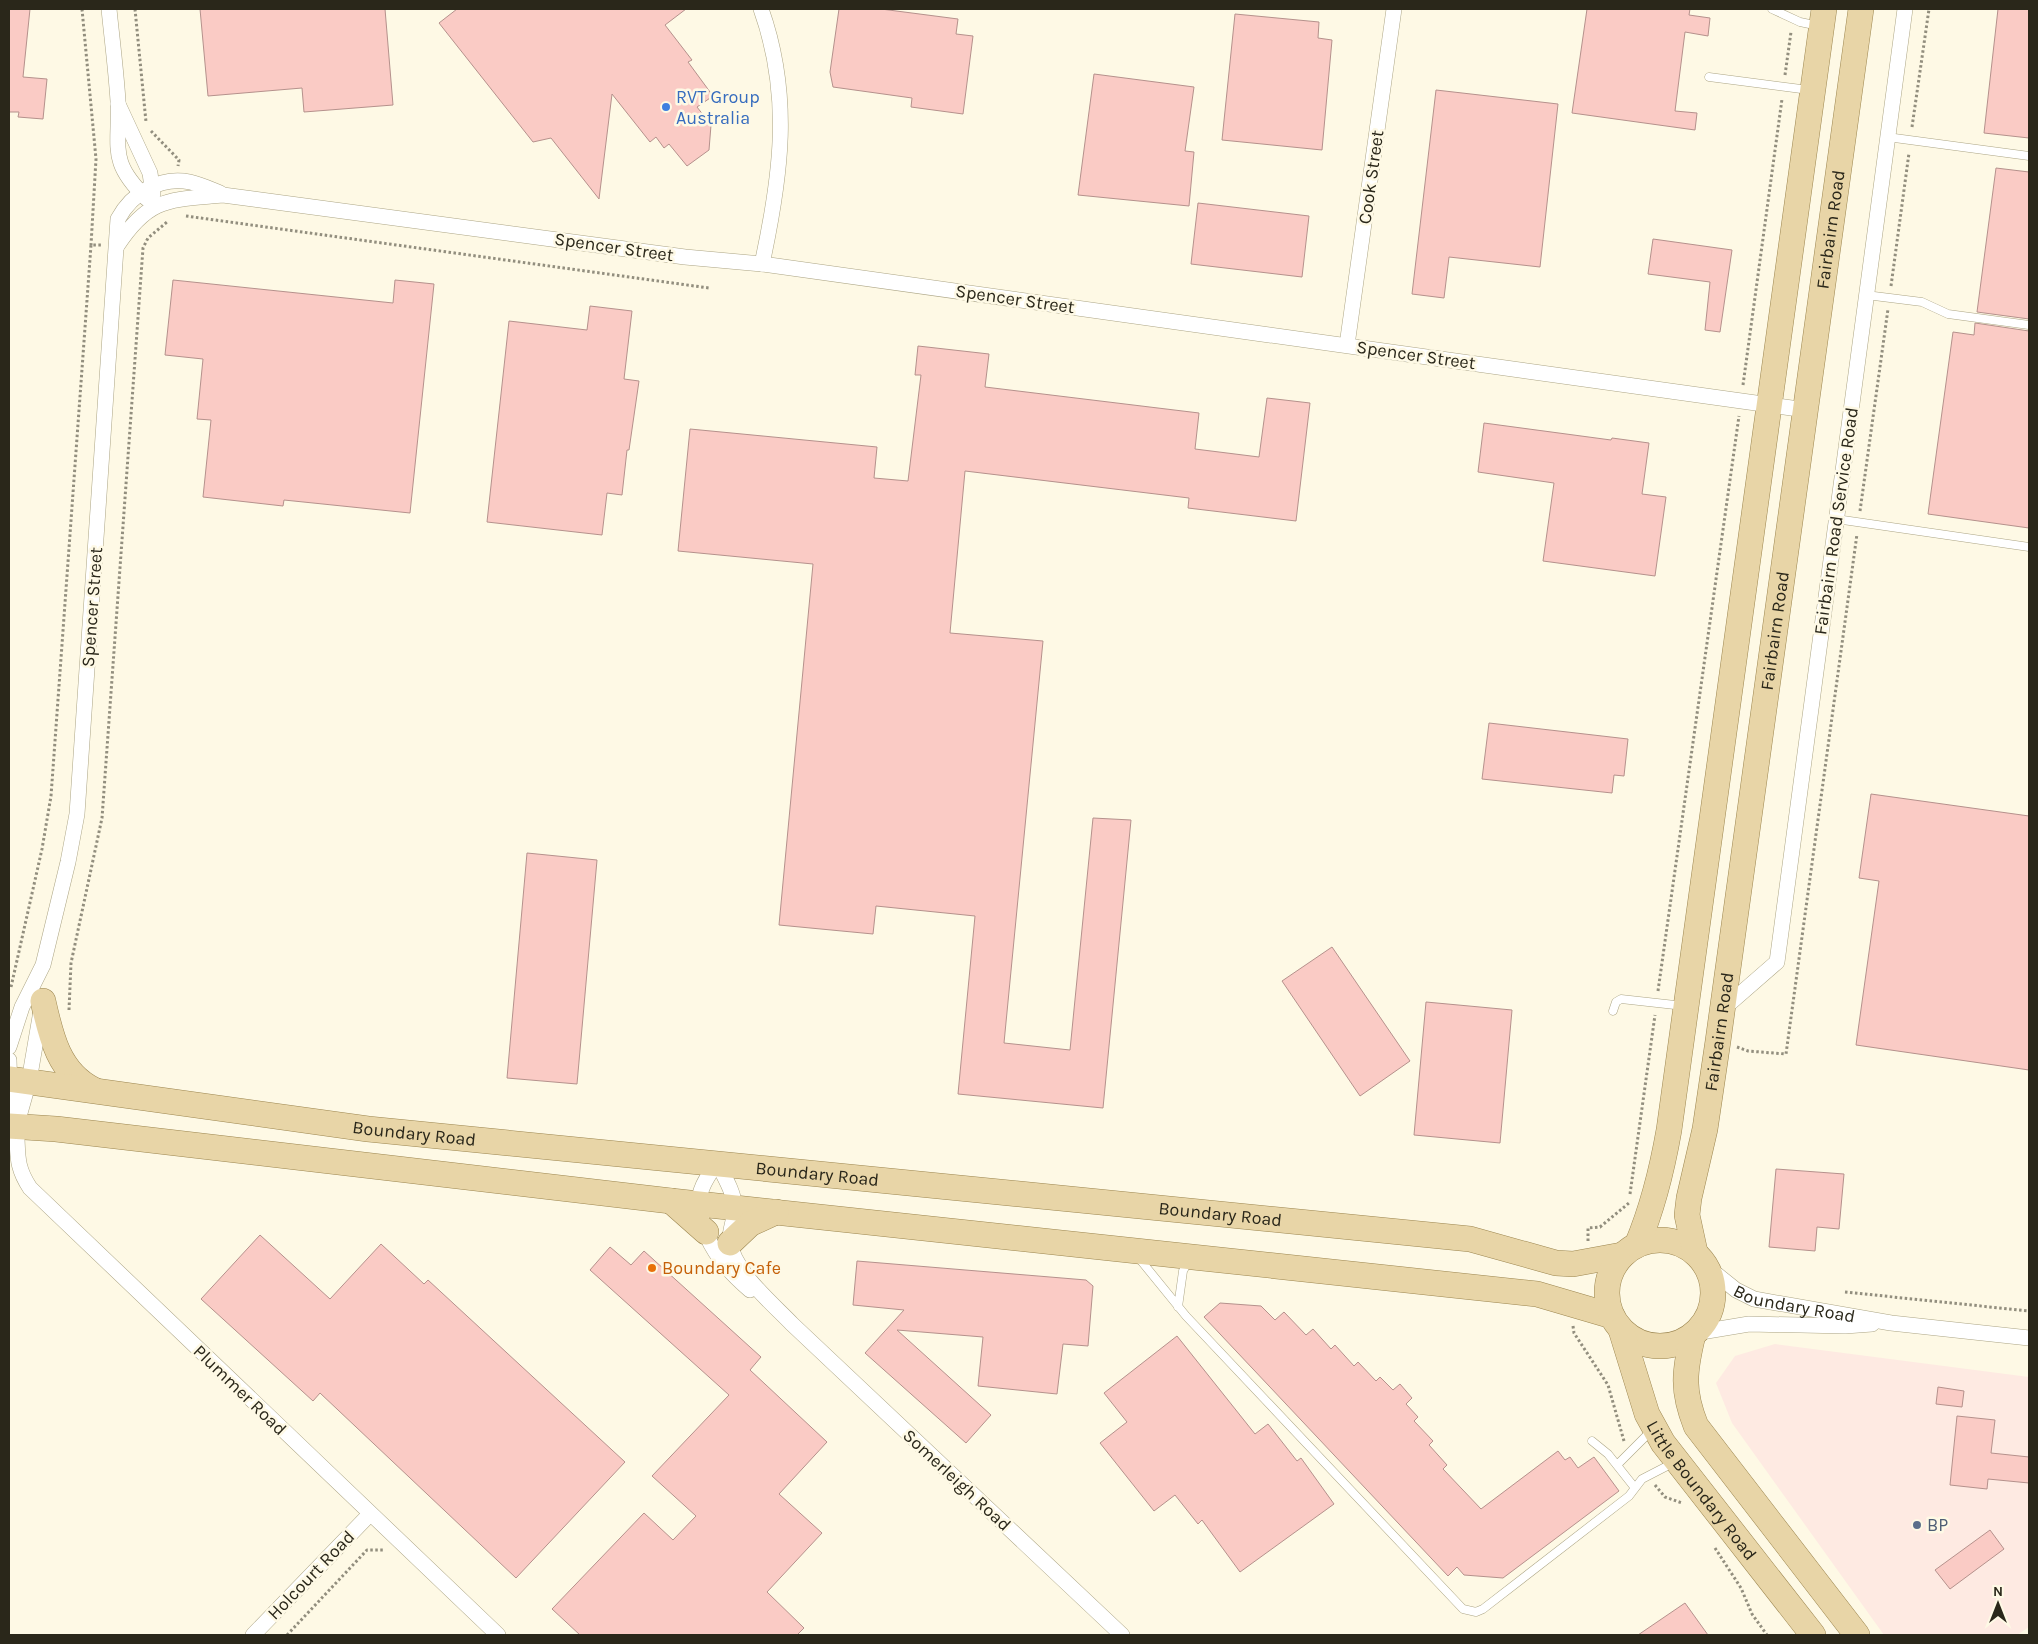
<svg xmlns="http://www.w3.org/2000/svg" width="2038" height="1644" viewBox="0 0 2038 1644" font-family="Karla,sans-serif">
<rect width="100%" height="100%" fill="#fef9e5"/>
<path fill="#feeae2" d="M1775,1344L2029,1377V1627L2017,1635H1884L1732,1423L1716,1383L1735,1356Z"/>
<path fill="#facbc5" stroke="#b5918c" d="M9,9H30L23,77L47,79L43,119L18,117L19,112H9Z
M200,9H385L393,105L304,112L302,88L208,96Z
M457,9H686L665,25L692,60L688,62L713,96L697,107L711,125L709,150L687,166L669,144L664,148L656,137L650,142L612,94L599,199L551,138L533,142L439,23Z
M839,9H881L958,19L956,34L973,36L963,114L911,107L912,98L833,87L830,72Z
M1587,9H1690L1689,15L1710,18L1708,36L1685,32L1675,111L1697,113L1695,130L1572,113Z
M1998,9H2029V138L1984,133Z
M1235,14L1319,22L1318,38L1332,40L1322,150L1222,140Z
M1094,74L1194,87L1185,151L1194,152L1189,206L1078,195Z
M1436,90L1558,104L1540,267L1449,257L1444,298L1412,294Z
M1996,168L2029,172V319L1977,312Z
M1198,203L1309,216L1302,277L1191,264Z
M1653,239L1732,250L1720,332L1705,330L1710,282L1648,274Z
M173,280L393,303L395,280L434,284L410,513L284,500L283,506L203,497L211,420L197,419L203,359L165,355Z
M590,306L632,311L624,379L639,381L629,450H627L622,495L607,493L602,535L487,522L509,321L587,330Z
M1975,323L2029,331V528L1928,514L1953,332L1974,335Z
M918,346L989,354L985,387L1199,413L1195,449L1259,457L1267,398L1310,403L1296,521L1188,508L1189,498L965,471L950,633L1043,641L1004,1043L1070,1050L1093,818L1131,820L1103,1108L958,1094L975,916L876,906L873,934L779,925L813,564L678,551L690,429L877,447L874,478L908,481L921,375H915Z
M1484,423L1611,440L1612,438L1649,443L1642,494L1666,497L1655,576L1543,561L1554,483L1478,472Z
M1489,723L1628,739L1624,776L1614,775L1612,793L1482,779Z
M1871,794L2029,816V1070L1856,1045L1879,881L1859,878Z
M527,853L597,860L577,1084L507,1078Z
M1332,947L1410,1061L1360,1096L1282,981Z
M1426,1002L1512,1010L1500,1143L1414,1135Z
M1776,1169L1844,1174L1839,1229L1817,1227L1815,1251L1769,1247Z
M260,1235L330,1299L381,1244L424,1284L428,1280L625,1462L516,1578L320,1393L313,1401L201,1299Z
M610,1247L631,1265L644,1251L761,1357L750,1370L827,1442L779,1494L822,1533L767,1592L804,1628L797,1635H580L552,1609L644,1513L673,1540L696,1516L652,1476L729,1395L590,1270Z
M857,1261L1086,1280L1093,1286L1088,1346L1063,1344L1057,1394L978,1386L983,1337L897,1330L991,1415L966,1443L865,1353L904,1310L853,1305Z
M1220,1303L1261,1306L1275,1320L1284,1312L1306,1335L1313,1329L1331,1349L1335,1345L1354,1366L1358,1362L1376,1381L1380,1377L1393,1390L1400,1384L1412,1398L1406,1404L1418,1417L1414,1421L1433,1441L1429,1445L1447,1465L1443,1469L1481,1509L1558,1451L1565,1460L1570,1457L1578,1468L1594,1457L1619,1491L1503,1578L1464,1575L1457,1567L1448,1576L1204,1317Z
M1177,1336L1255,1434L1268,1424L1297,1461L1301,1458L1334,1504L1240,1572L1202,1520L1198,1524L1175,1495L1154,1511L1100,1443L1127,1422L1104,1393Z
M1938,1387L1964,1391L1962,1407L1936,1404Z
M1957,1416L1995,1420L1991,1453L2029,1457V1483L1988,1479L1987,1489L1950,1485Z
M1990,1530L2004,1549L1950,1589L1935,1570Z
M1685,1603L1708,1635H1638Z"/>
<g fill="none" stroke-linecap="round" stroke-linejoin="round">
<g stroke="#aca585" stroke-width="9">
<path id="lane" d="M1772,9L1800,22L1819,26
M1709,77L1809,90
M1887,137L2029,156
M1866,295L1922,302L1948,314L2029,325
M1836,519L2029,547
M1613,1011L1616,1002L1621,999L1684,1006
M1138,1257L1186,1316L1463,1609L1476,1612L1483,1609L1629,1496L1642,1479L1673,1463
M1178,1307L1183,1271L1189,1260
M1592,1441L1608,1454L1635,1488
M1617,1465L1652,1430"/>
</g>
<g stroke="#aca585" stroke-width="16">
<g id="street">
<path d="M109,9C112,39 116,70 118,101C120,149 108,161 147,199"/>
<path d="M761,9C792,96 781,176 762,264"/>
<path d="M118,104L150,173L153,194"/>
<path d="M117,246C149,197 169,200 223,195L685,257L762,264L1806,410"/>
<path d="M1347,345L1394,9"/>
<path d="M1723,1009L1777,962L1905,9"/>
<path d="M9,1047L22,1007L43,965L68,862L77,814L118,219C132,193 160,176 190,182C200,184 210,189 220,193"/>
<path d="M9,1060C9,1082 14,1103 16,1125C19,1152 14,1164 30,1188L498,1635"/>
<path d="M18,1120L29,1081L41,1011"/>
<path d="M717,1162C724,1176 734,1192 735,1208C735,1219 729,1231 730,1242C733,1271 773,1304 792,1324L1122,1635"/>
<path d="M717,1162C709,1175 698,1189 699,1205C702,1240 725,1269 750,1290"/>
<path id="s1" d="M1706,1266L1736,1290L1754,1299L1891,1323L2029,1338"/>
<path d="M1695,1333L1749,1324L1845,1326L1872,1324"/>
<path d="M253,1635L369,1515"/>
</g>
</g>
<g stroke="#9c8650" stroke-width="26">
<g id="primary">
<path d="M43,1001C51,1037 59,1073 94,1090"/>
<path id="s2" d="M9,1079L368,1129L1470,1239L1556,1263L1573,1264L1622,1255"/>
<path d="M9,1126L56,1129L671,1201L1537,1294L1612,1316"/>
<path d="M671,1201L706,1232"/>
<circle cx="1660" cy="1293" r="53"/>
<path d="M730,1243L750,1224L776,1212"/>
<path d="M1637,1245C1653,1207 1662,1170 1669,1130L1824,9"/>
<path id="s3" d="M1695,1252L1687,1215L1689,1198L1705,1129L1718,1041L1861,9"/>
<path id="s4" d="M1621,1330L1647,1414L1663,1443L1813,1635"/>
<path d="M1693,1335C1684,1372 1682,1391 1696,1426L1857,1635"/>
</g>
</g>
<path stroke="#928e7e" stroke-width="3" stroke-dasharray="2.5 2.5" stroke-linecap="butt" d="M82,9L96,159L91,245
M135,9L146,122
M1785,75L1791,32
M1912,127L1929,9
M151,131L179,160L178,166
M186,216L709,288
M1891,286L1909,153
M1743,385L1782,99
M1860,511L1888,309
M11,987L42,849L51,796L91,245H101
M1658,991L1739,416
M69,1010L71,963L102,818L143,248L148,238L167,222
M1737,1047L1748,1051L1786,1054L1857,534
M1630,1194L1655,1015
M1588,1241V1228L1600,1227L1629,1203
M1845,1292L2029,1311
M1573,1326L1574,1333L1608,1385L1624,1441
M1655,1485L1665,1497L1682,1503
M1715,1548L1741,1588L1752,1614L1767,1635
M287,1635L367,1550H384"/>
<use href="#lane" stroke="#fff" stroke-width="8"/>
<use href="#street" stroke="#fff" stroke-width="15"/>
<use href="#primary" stroke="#e8d5a7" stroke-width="25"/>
</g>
<circle fill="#3f7fe0" stroke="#fef9e5" stroke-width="2" cx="666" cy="107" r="5"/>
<circle fill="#e8710a" stroke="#fef9e5" stroke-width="2" cx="652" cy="1268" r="5"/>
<circle fill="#5c6f8a" stroke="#fef9e5" stroke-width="2" cx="1917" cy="1525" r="5"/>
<g text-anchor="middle" stroke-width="5" stroke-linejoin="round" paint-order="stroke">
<g font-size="18" fill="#366cbe" stroke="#fef9e5" text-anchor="start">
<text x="676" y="103">RVT Group<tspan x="676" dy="21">Australia</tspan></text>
</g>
<g font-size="18" fill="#2a271a" stroke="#fef9e5">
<text transform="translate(1371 177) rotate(-82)" y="6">Cook Street</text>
<text dy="6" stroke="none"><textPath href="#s3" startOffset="1034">Fairbairn Road</textPath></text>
<text transform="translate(614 247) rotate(8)" y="6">Spencer Street</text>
<text transform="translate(1015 299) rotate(8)" y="6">Spencer Street</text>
<text transform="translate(1416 355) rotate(8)" y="6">Spencer Street</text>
<text transform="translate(1836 521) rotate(-82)" y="6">Fairbairn Road Service Road</text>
<text transform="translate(92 607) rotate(-86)" y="6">Spencer Street</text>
<text dy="6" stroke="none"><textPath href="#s3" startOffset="629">Fairbairn Road</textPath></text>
<text dy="6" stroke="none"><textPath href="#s3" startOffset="224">Fairbairn Road</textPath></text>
<text dy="6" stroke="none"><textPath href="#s2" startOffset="409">Boundary Road</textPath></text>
<text dy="6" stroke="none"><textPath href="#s2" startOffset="814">Boundary Road</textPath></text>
<text dy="6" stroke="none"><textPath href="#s2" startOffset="1219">Boundary Road</textPath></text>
<text dy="6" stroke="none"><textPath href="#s1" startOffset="99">Boundary Road</textPath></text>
<text transform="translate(240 1390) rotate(44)" y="6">Plummer Road</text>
<text transform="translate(957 1480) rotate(43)" y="6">Somerleigh Road</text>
<text dy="6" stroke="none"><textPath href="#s4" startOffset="182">Little Boundary Road</textPath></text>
<text transform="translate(311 1575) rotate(-46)" y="6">Holcourt Road</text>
</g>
<g font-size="18" fill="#c56008" stroke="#fef9e5" text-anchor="start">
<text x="662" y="1274">Boundary Cafe</text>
</g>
<g font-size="18" fill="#4e5e75" stroke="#fef9e5" text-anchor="start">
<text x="1927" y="1531">BP</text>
</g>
</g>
<rect width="2038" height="1644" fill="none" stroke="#2a271a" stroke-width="20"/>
<g transform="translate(1998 1604)" stroke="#fef9e5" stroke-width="4" paint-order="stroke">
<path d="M0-4L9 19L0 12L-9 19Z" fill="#2a271a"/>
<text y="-8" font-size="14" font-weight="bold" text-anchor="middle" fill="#2a271a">N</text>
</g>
</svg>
